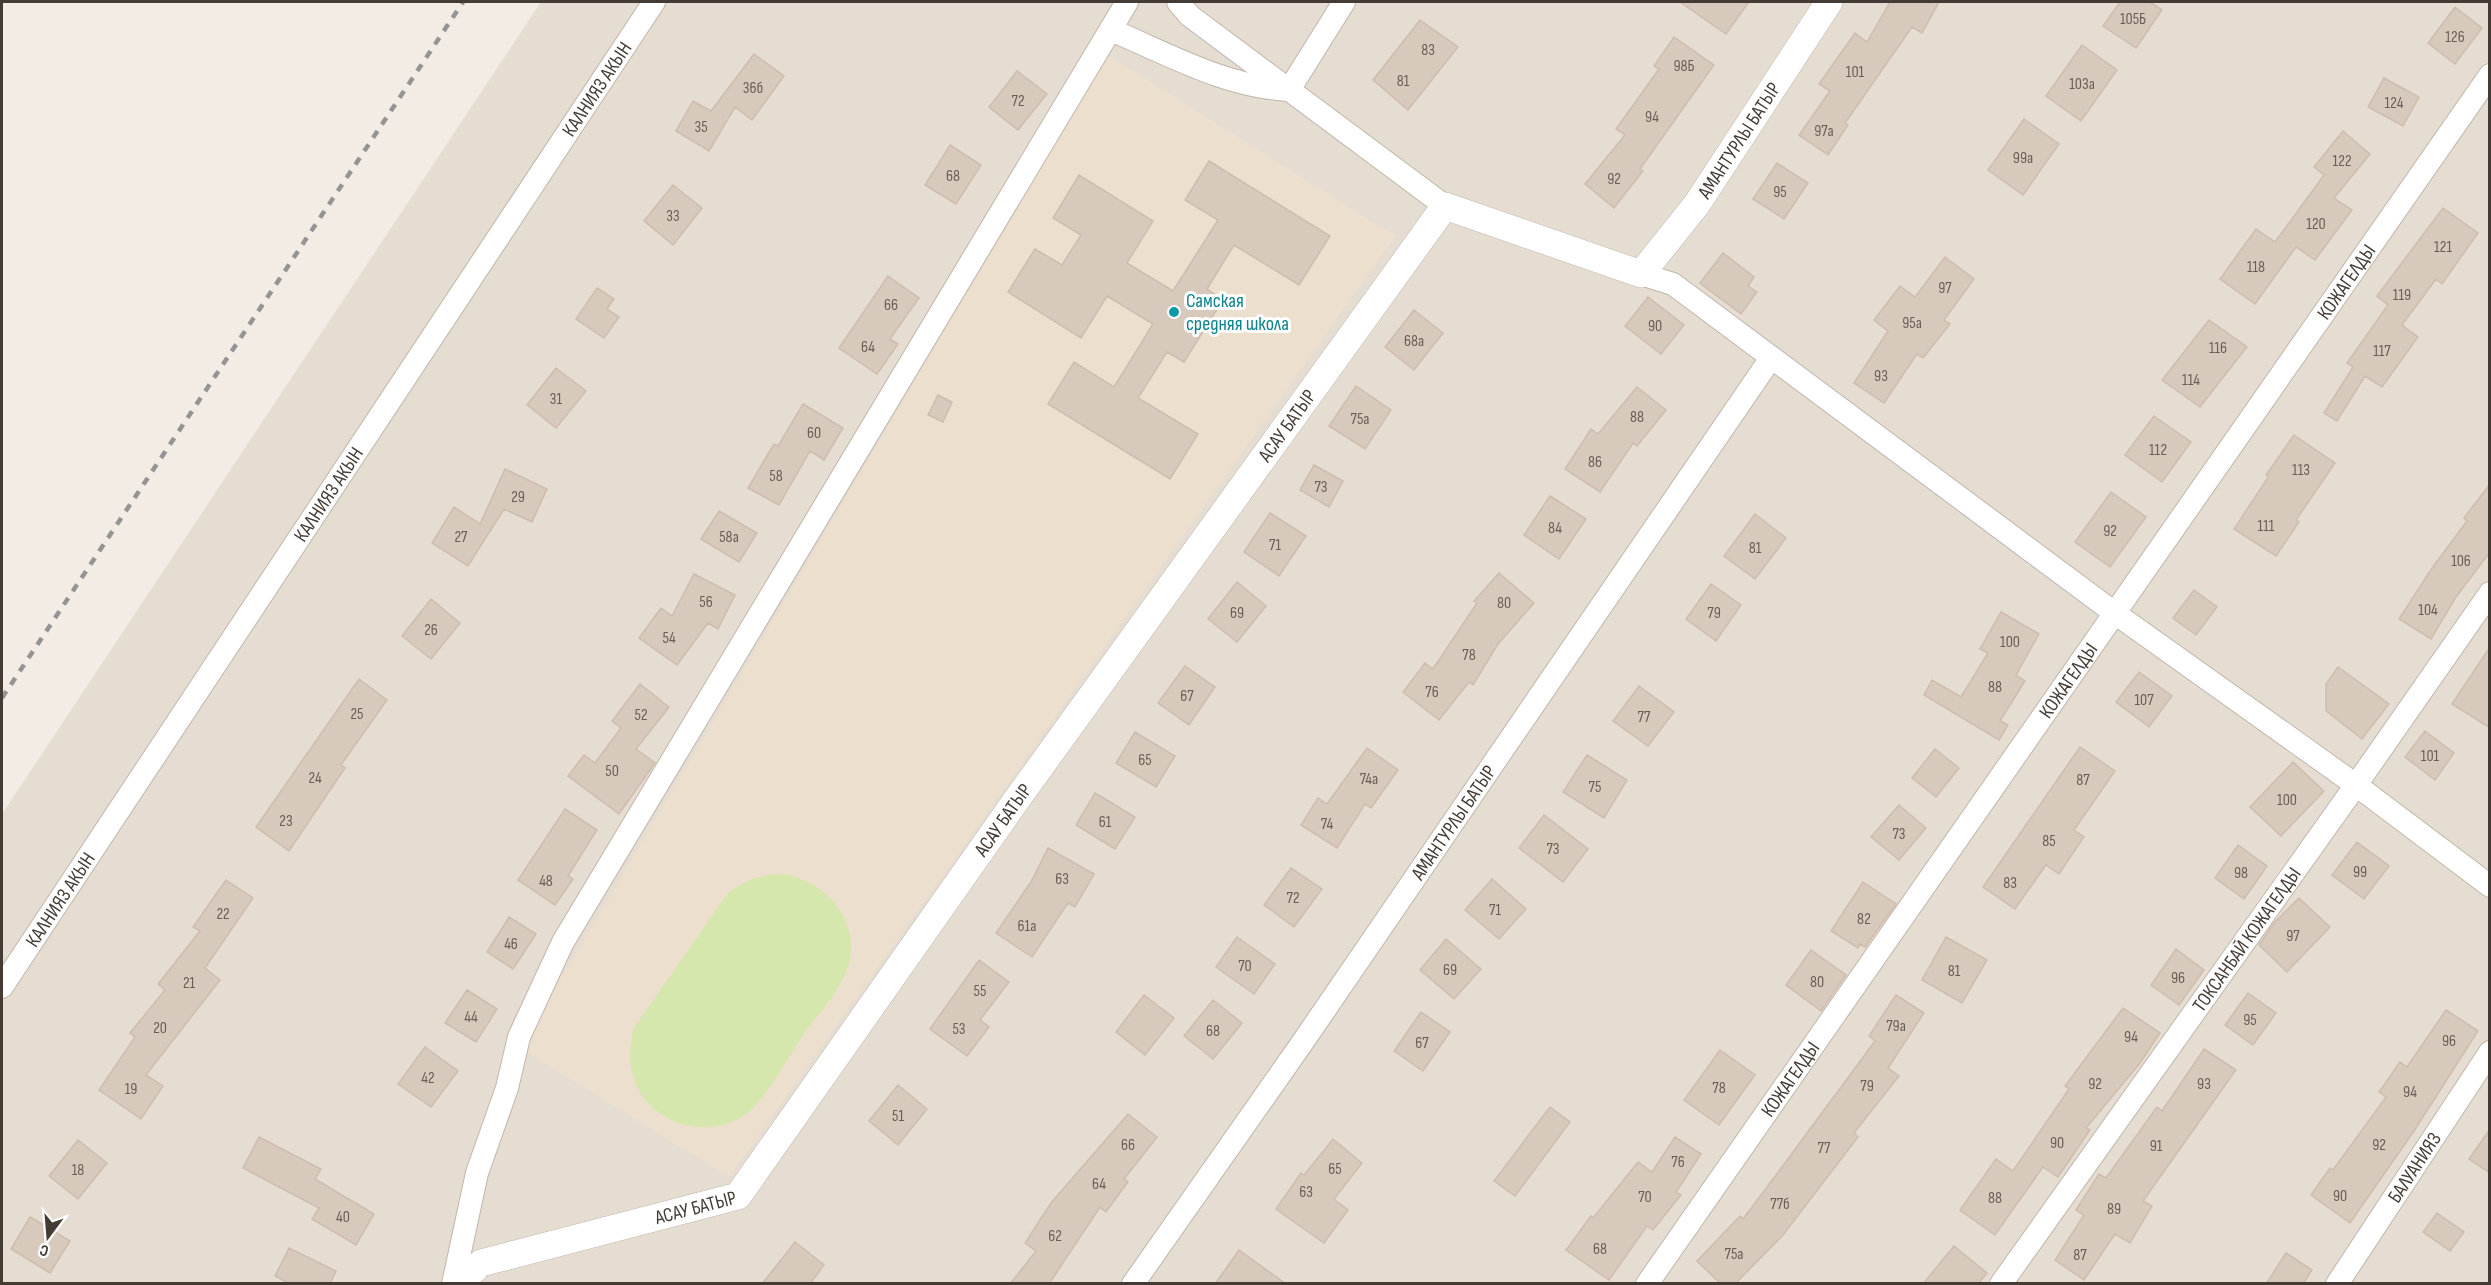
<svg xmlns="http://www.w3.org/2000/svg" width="2491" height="1285" viewBox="0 0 2491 1285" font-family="'Sofia Sans Condensed',sans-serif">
<rect width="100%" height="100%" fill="#f2ece4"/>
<path fill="#e6ddd2" d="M541,2H2489V1283L2,1284V814Z"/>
<path fill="#ecdfce" d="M1108,55L1395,236L729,1177L520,1048Z"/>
<path fill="#d5e7ac" d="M784,874C830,882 866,928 845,974C835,997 815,1018 801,1038C787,1059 770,1092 752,1109C723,1136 675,1132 649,1104C629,1083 627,1055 634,1028L727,894C745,880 761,874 784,874Z"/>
<path fill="#d7c9bc" stroke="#cebcad" stroke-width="1.5" d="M1680,2H1749L1726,34Z
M1890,2H1939L1922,33L1912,27L1845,123L1848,125L1828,155L1799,135L1830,91L1819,84L1855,33L1867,42Z
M2120,2H2150L2162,10L2136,48L2103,26Z
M2455,7L2482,28L2455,64L2428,43Z
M1420,20L1458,47L1408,110L1373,80Z
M1674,37L1714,65L1640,169L1643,171L1614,208L1585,184L1625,135L1616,129L1659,69L1654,66Z
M2082,45L2117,70L2081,121L2046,96Z
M754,54L784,76L752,120L735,107L709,151L676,131L693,101L711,111Z
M1017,71L1047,94L1018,130L989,107Z
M2384,78L2419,97L2403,126L2368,107Z
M2024,119L2059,144L2023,195L1988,170Z
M2343,131L2370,154L2334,198L2352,210L2315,260L2296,247L2255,304L2220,279L2256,229L2275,242L2324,175L2314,167Z
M950,145L981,165L956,204L925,185Z
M1209,161L1330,236L1299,285L1234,245L1207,289L1223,300L1184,362L1167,352L1138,398L1198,434L1170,479L1048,404L1074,362L1114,387L1153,324L1107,296L1081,338L1008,292L1035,249L1062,265L1081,235L1053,218L1079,175L1153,221L1127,263L1173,291L1218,220L1185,200Z
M1777,163L1808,183L1784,219L1753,199Z
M673,185L702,208L673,245L644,221Z
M2443,208L2478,233L2442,284L2436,279L2402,325L2418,337L2382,387L2365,376L2337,421L2324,413L2353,367L2347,363L2388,305L2377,296Z
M1723,253L1754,277L1748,286L1757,292L1741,314L1700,283Z
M1945,257L1974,279L1944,320L1950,324L1923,358L1917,354L1884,403L1854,383L1888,331L1874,320L1900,286L1915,297Z
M888,276L919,298L890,339L898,344L877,374L839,348Z
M597,288L614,299L607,309L619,317L604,338L576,319Z
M1648,297L1684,325L1661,354L1625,326Z
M1414,310L1443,333L1414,370L1385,347Z
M2209,320L2247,347L2200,407L2162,380Z
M556,368L586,391L556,428L527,405Z
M1356,386L1391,410L1365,449L1329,426Z
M1637,387L1666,410L1637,446L1633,443L1600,492L1565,469L1591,429L1598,434Z
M938,395L952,402L943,422L928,415Z
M803,404L843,428L824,460L810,451L779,505L748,488L774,444L778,446Z
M2154,416L2191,442L2162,482L2125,455Z
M2294,435L2335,463L2296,520L2299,522L2276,556L2234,529L2269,476L2266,475Z
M1314,465L1343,481L1329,507L1300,490Z
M505,469L547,489L532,522L504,509L468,566L432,543L454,507L480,524Z
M2490,484V552L2456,597L2431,639L2399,619L2432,568L2467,521L2464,518Z
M2111,492L2146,517L2110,567L2075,542Z
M1550,496L1586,519L1559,559L1524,535Z
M719,511L757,533L739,562L701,539Z
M1270,513L1306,536L1279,576L1244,552Z
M1755,514L1786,538L1755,579L1724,556Z
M1499,573L1534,603L1498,644L1473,685L1469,682L1439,720L1403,692L1425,663L1433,669L1477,603L1474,601Z
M694,574L735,595L718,629L708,623L677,665L639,638L661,608L672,616Z
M1237,582L1266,606L1237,642L1208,619Z
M1711,584L1741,605L1716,641L1686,619Z
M2194,590L2217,607L2196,635L2173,618Z
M431,599L460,623L431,659L402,636Z
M2001,612L2039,634L2016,675L2025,681L2000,721L2008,725L1999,740L1924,695L1932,680L1961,697L1988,653L1980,649Z
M2490,647V728L2452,704Z
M1185,666L1215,687L1189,725L1158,703Z
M2338,667L2389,704L2362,739L2326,711V684Z
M2139,672L2172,696L2149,727L2116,702Z
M359,679L387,700L341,765L345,768L289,851L256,827Z
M640,684L669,707L636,749L655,763L619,814L568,776L584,755L595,763L621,728L612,721Z
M1639,686L1674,712L1648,746L1613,721Z
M2425,731L2454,753L2435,780L2405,757Z
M1135,732L1175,756L1156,787L1116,763Z
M2080,747L2115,771L2074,830L2084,837L2059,874L2046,865L2015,909L1983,887Z
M1367,748L1398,770L1371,808L1365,804L1337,848L1301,825L1318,798L1327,804Z
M1935,749L1959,768L1936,797L1912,778Z
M1587,755L1627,780L1604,818L1563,792Z
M2293,762L2324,791L2281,836L2250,807Z
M1095,793L1135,817L1115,849L1076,825Z
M1899,805L1926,828L1899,860L1871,837Z
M565,809L597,830L568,876L573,879L555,905L518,880Z
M1544,815L1588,849L1563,882L1519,848Z
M2357,842L2389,866L2364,899L2332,875Z
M2238,845L2267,866L2244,899L2215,878Z
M1048,848L1094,874L1075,907L1068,903L1032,957L996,933L1031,882Z
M1291,868L1322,889L1294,927L1264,905Z
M1492,879L1526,909L1499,939L1465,910Z
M226,880L253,898L205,968L220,980L146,1075L163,1086L141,1119L99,1090L135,1037L130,1033L165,990L158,984L200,931L193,927Z
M1863,882L1896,904L1865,947L1860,944L1858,948L1831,931Z
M2299,898L2330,927L2287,972L2259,945L2274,923Z
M509,917L536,934L513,969L487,952Z
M1237,937L1275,964L1254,994L1216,967Z
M1946,937L1987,960L1962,1003L1922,980Z
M1446,939L1481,969L1454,999L1420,970Z
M2176,949L2204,970L2179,1005L2151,985Z
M1811,950L1846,975L1821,1011L1786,985Z
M979,960L1009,982L980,1020L989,1027L967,1056L930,1029Z
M467,990L497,1009L476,1042L445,1023Z
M2248,993L2276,1013L2253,1045L2225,1025Z
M1144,995L1174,1018L1145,1055L1116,1032Z
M1896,995L1924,1013L1888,1068L1899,1076L1854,1133L1858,1137L1783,1235L1735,1284H1721L1697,1261L1740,1216L1743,1219L1779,1171L1875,1041L1869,1036Z
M1213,1000L1242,1023L1213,1059L1184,1036Z
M2123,1008L2160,1033L2140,1063L2086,1128L2090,1130L2058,1177L2043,1167L1995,1235L1960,1210L1996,1159L2013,1171L2069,1089L2065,1086Z
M2446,1010L2478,1031L2414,1131L2350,1223L2311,1195L2330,1168L2333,1170L2386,1097L2379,1092L2400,1062L2407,1067Z
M1421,1012L1450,1032L1423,1071L1394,1051Z
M425,1047L458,1071L431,1107L398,1084Z
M2204,1049L2236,1070L2143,1201L2152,1206L2130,1243L2115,1234L2084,1280L2055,1260L2084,1215L2076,1210L2099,1174L2106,1178L2157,1107L2162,1111Z
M1720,1050L1755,1075L1719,1125L1684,1100Z
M898,1085L927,1109L898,1145L869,1121Z
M1550,1107L1570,1122L1515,1196L1494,1181Z
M1128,1114L1157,1137L1124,1179L1128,1182L1106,1212L1100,1207L1049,1284H1010L1036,1251L1025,1243L1051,1203Z
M2490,1129V1173L2469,1159Z
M259,1137L321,1169L315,1179L374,1214L356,1245L312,1219L319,1208L243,1168Z
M1675,1137L1701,1154L1676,1192L1681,1195L1653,1230L1647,1226L1609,1280L1566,1250L1591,1216L1593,1218L1638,1162L1652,1172Z
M1333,1139L1362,1163L1334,1199L1348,1210L1324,1243L1276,1209L1301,1173L1304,1175Z
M78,1140L107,1163L78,1199L49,1176Z
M2437,1213L2464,1232L2450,1251L2423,1232Z
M30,1217L70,1241L50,1273L11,1249Z
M795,1242L824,1265L810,1284H762Z
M1954,1246L1987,1273L1978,1284H1923Z
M289,1248L336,1271L330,1284H290L275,1276Z
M1239,1250L1286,1284H1215Z
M2286,1253L2312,1270L2303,1284H2266Z"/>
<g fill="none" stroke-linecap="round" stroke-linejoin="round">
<g stroke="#c0b5aa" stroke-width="24">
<g id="minor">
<path d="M1178,2L1190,16L1445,206"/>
<path d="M1111,30C1168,54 1226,87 1289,90L1344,2"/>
<path d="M1641,274L1673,284L2116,614L2356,785L2490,886"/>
<path id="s1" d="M2,987L654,2"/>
<path d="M453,1284L477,1173L507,1088L519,1037L563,942L1127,2"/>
<path id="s2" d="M1133,1284L1300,1046L1771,358"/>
<path id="s3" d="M1647,1284L2490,75"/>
<path id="s4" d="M2001,1284L2356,785L2490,593"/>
<path id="s5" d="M2337,1284L2490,1052"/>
</g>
</g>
<g stroke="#c0b5aa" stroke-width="28">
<g id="tertiary">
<path id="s6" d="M459,1284L481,1263L738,1196L1015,802L1445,206L1641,274L1697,204L1829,2"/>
</g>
</g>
<use href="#minor" stroke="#fff" stroke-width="22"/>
<use href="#tertiary" stroke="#fff" stroke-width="27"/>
<path stroke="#949494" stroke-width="4.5" stroke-dasharray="8 8" stroke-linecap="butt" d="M2,698L463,2"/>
</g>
<circle fill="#0f9aa8" stroke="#fff" stroke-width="2" cx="1174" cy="312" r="6"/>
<g text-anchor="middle" stroke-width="6" stroke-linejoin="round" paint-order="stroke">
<g font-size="16" fill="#695e56">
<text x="2133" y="24">105Б</text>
<text x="2455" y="42">126</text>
<text x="1428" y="55">83</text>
<text x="1684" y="71">98Б</text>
<text x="1855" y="77">101</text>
<text x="1403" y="86">81</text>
<text x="2082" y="89">103а</text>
<text x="753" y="93">36б</text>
<text x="1018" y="106">72</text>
<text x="2394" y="108">124</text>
<text x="1652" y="122">94</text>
<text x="701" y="132">35</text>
<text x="1824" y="136">97а</text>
<text x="2023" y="163">99а</text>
<text x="2342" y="166">122</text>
<text x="953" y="181">68</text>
<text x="1614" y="184">92</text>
<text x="1780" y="197">95</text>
<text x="673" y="221">33</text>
<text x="2316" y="229">120</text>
<text x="2443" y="252">121</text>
<text x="2256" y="272">118</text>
<text x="1945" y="293">97</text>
<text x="2402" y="300">119</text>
<text x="891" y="310">66</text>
<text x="1912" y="328">95а</text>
<text x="1655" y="331">90</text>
<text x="1414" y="346">68а</text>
<text x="868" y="352">64</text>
<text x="2218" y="353">116</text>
<text x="2382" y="356">117</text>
<text x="1881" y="381">93</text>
<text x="2191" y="385">114</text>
<text x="556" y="404">31</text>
<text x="1637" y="422">88</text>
<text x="1360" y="424">75а</text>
<text x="814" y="438">60</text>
<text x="2158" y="455">112</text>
<text x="1595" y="467">86</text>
<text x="2301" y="475">113</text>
<text x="776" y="481">58</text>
<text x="1321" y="492">73</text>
<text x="518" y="502">29</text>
<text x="2266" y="531">111</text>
<text x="1555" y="533">84</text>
<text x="2110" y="536">92</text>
<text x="461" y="542">27</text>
<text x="729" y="542">58а</text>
<text x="1275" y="550">71</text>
<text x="1755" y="553">81</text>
<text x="2461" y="566">106</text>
<text x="706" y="607">56</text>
<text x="1504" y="608">80</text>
<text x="2428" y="615">104</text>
<text x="1237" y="618">69</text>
<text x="1714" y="618">79</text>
<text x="431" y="635">26</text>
<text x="669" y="643">54</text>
<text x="2010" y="647">100</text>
<text x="1469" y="660">78</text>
<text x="1995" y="692">88</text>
<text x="1432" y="697">76</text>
<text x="1187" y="701">67</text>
<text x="2144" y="705">107</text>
<text x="357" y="719">25</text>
<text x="641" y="720">52</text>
<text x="1644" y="722">77</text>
<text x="2430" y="761">101</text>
<text x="1145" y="765">65</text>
<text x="612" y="776">50</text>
<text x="315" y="783">24</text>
<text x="1369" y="784">74а</text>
<text x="2083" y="785">87</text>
<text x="1595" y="792">75</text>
<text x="2287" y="805">100</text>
<text x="286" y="826">23</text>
<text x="1105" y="827">61</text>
<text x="1327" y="829">74</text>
<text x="1899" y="839">73</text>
<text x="2049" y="846">85</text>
<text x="1553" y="854">73</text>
<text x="2360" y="877">99</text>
<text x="2241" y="878">98</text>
<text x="1062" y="884">63</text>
<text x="546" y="886">48</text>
<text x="2010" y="888">83</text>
<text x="1293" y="903">72</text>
<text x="1495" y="915">71</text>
<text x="223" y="919">22</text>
<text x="1864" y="924">82</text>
<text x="1027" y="931">61а</text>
<text x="2293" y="941">97</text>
<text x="511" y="949">46</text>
<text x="1245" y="971">70</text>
<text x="1450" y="975">69</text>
<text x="1954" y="976">81</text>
<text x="2178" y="983">96</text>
<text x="1817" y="987">80</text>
<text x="189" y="988">21</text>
<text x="980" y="996">55</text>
<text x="471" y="1022">44</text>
<text x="2250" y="1025">95</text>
<text x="1896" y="1031">79а</text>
<text x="160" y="1033">20</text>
<text x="959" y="1034">53</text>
<text x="1213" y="1036">68</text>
<text x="2131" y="1042">94</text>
<text x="2449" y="1046">96</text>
<text x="1422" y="1048">67</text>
<text x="428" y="1083">42</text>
<text x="2095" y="1089">92</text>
<text x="2204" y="1089">93</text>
<text x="1867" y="1091">79</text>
<text x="1719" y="1093">78</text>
<text x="131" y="1094">19</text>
<text x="2410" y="1097">94</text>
<text x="898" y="1121">51</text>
<text x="2057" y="1148">90</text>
<text x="1128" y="1150">66</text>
<text x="2379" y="1150">92</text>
<text x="2156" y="1151">91</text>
<text x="1824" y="1153">77</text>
<text x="1678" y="1167">76</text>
<text x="1335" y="1174">65</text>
<text x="78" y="1175">18</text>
<text x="1099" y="1189">64</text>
<text x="1306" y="1197">63</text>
<text x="2340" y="1201">90</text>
<text x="1645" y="1202">70</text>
<text x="1995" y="1203">88</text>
<text x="1780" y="1209">77б</text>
<text x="2114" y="1214">89</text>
<text x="343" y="1222">40</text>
<text x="1055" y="1241">62</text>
<text x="1600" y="1254">68</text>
<text x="1734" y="1259">75а</text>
<text x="2080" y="1260">87</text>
</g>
<g font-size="20" fill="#443b34" stroke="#fff">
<text dy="7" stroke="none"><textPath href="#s1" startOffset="1077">КАЛНИЯЗ АКЫН</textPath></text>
<text dy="7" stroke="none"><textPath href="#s6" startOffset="1886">АМАНТУРЛЫ БАТЫР</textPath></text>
<text dy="7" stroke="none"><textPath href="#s3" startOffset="1222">КОЖАГЕЛДЫ</textPath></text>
<text dy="7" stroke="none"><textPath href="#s6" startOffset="1242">АСАУ БАТЫР</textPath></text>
<text dy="7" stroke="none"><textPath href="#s1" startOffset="591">КАЛНИЯЗ АКЫН</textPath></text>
<text dy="7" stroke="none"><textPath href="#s3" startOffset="736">КОЖАГЕЛДЫ</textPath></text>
<text dy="7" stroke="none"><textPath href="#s6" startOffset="756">АСАУ БАТЫР</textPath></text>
<text dy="7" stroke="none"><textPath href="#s2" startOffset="562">АМАНТУРЛЫ БАТЫР</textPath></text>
<text dy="7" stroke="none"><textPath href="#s1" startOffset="105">КАЛНИЯЗ АКЫН</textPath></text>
<text dy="7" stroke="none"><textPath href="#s4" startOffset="423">ТОКСАНБАЙ КОЖАГЕЛДЫ</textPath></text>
<text dy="7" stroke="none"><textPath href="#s3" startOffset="250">КОЖАГЕЛДЫ</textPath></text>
<text dy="7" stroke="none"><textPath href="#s5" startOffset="140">БАЛУАНИЯЗ</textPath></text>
<text dy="7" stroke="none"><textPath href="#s6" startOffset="252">АСАУ БАТЫР</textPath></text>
</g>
<g font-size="20" fill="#0d838f" stroke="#fff" text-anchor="start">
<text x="1186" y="307">Самская<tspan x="1186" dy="23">средняя школа</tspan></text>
</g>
</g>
<rect width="2491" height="1285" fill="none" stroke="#443b34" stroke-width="6"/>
<g transform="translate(48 1237) rotate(196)" stroke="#ffffff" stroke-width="4.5" paint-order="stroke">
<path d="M0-4.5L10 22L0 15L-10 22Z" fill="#443b34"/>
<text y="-9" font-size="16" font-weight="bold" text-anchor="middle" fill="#443b34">С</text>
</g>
</svg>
